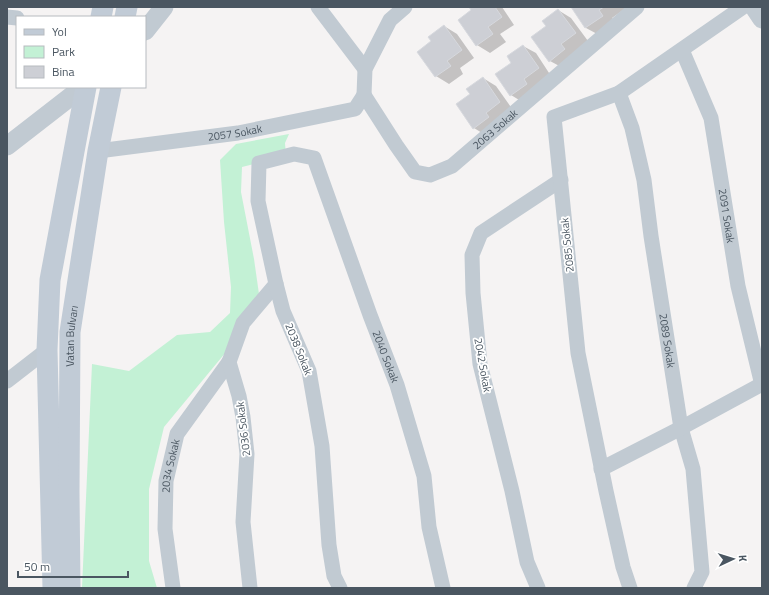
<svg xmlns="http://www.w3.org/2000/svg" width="769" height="595" viewBox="0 0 769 595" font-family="'Titillium Web',sans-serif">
<rect width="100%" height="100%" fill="#f5f3f3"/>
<path fill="#c3f1d5" d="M289,134L285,143L286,156L242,167L241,192L254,259L259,294L226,352L164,427L149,489V561L157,588H82L92,364L129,371L177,335L210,332L230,313L231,287L224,222L220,160L236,144Z"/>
<path fill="#0003" d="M471,7H502L514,25L500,34L506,42L490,53L477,45L459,20L473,10Z
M572,7H626V8L612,18L616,23L599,35L586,28Z
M558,10L571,18L588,41L563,68L550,61L547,26Z
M444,26L457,34L474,58L460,68L463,74L449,84L436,76L433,42Z
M523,46L536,53L551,76L524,103L511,95L512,63Z
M483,78L496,86L513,110L487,136L474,128L471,94Z"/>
<path fill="#cdcfd5" stroke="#d7d9de" d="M469,7H495L502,17L488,27L493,34L476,46L458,20L471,10Z
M571,7H604L599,10L603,16L585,28Z
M558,9L576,33L561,44L565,49L549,62L531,37L546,26L542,21Z
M444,25L462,50L447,61L451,66L435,77L417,52L431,41L428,37Z
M523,45L539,68L524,79L527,84L510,96L495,74L511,63L507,56Z
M483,77L500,102L486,113L489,117L473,129L456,104L470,94L466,89Z"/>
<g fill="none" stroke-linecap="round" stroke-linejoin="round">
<g stroke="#c1cad2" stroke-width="15">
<path d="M318,7L365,69"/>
<path d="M7,17L17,18"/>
<path id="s1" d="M682,50L711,118L738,286L762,385"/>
<path id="s2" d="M619,93L632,128L644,180L651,236L681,428L693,469L702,572L694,588"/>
<path id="s3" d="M364,95L396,145L415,172L430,175L452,166L637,7"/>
<path d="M364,95L365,69L390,20L405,7"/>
<path id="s4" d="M98,151L238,133L355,109L364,95"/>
<path d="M7,381L47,350"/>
<path d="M601,469L681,428L762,384"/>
<path id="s5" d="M173,588L165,529L166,481L177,434L229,362"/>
<path d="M250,588L243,522L247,454L243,417L239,396L229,362L243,323L276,284"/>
<path id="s6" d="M340,588L334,576L329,545L322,446L309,371L283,311L276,284L258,201L259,163L294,154L314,158L370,315L397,385L424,476L429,527L443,588"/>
<path d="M538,588L527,562L512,491L480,364L473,293L472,255L481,233L561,180"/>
<path d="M630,588L623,567L606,491L578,353L554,117L619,93L743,7"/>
</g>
<path stroke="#c1cad2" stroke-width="19" d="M754,7L762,19
M145,31L164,7
M7,146L83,87"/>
<g stroke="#c1cbd6" stroke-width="21">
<path d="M101,17L103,7"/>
<path d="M125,17L127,7"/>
<path d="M53,588L47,350L50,280L86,87"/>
<path id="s7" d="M70,588L69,492L70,332L98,151L111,87"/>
</g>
</g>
<g text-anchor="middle" stroke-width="3.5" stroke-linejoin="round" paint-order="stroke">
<g font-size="11" fill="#4a5661" stroke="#fff">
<text dy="4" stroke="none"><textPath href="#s3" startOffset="188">2063 Sokak</textPath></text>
<text dy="4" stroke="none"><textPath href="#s4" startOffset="138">2057 Sokak</textPath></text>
<text dy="4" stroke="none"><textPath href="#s1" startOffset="173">2091 Sokak</textPath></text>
<text transform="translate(567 245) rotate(-96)" y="4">2085 Sokak</text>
<text dy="4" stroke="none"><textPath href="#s7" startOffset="252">Vatan Bulvarı</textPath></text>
<text dy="4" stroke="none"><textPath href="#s2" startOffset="253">2089 Sokak</textPath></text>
<text transform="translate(299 349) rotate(68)" y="4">2038 Sokak</text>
<text dy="4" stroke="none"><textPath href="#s6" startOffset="704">2040 Sokak</textPath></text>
<text transform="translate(483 365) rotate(80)" y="4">2042 Sokak</text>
<text transform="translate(243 429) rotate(-97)" y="4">2036 Sokak</text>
<text dy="4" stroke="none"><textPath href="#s5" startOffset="123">2034 Sokak</textPath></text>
</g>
</g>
<rect width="769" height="595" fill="none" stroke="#4a5661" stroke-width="16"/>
<rect x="16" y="16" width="130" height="72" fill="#ffffff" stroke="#b7bbc0"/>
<rect x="24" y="29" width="20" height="6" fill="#c1cbd6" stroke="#b7bbc0"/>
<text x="52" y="36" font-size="12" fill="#4a5661">Yol</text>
<rect x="24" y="46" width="20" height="12" fill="#c3f1d5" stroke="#b7bbc0"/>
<text x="52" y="56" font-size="12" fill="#4a5661">Park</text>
<rect x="24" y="66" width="20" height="12" fill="#cdcfd5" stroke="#b7bbc0"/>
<text x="52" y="76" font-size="12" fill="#4a5661">Bina</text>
<g transform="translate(733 559) rotate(86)" stroke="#ffffff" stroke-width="3" paint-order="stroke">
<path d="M0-3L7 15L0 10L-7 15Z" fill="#4a5661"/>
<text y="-6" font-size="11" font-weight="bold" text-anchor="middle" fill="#4a5661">K</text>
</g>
<path d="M18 571v6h110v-6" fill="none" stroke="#4a5661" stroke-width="2"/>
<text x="24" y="571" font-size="12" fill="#4a5661" stroke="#ffffff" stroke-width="3" paint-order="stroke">50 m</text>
</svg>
